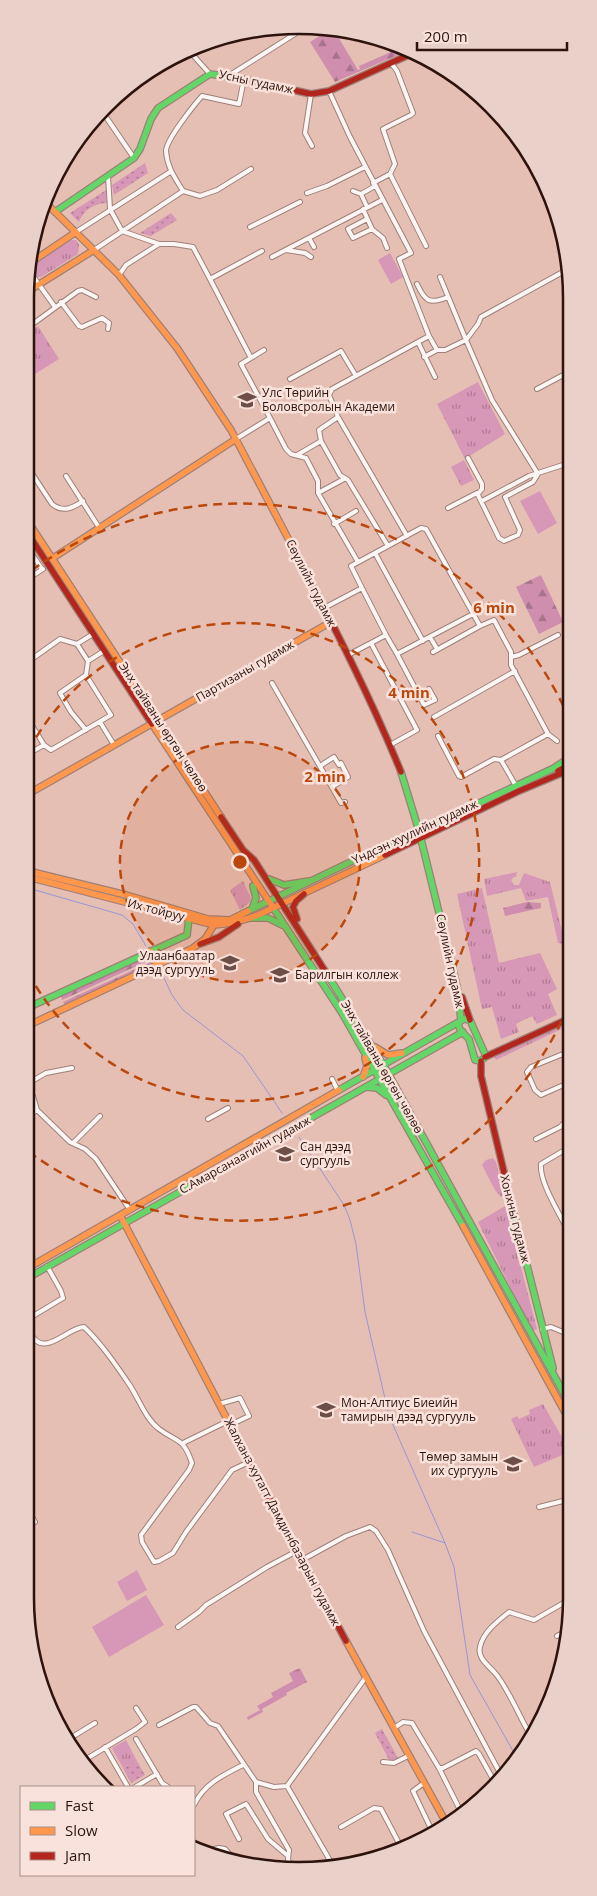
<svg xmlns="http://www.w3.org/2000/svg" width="597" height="1896" viewBox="0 0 597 1896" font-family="'Open Sans',sans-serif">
<defs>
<pattern id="grass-dots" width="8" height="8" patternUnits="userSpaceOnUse" patternTransform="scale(1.25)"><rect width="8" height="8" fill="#d797b6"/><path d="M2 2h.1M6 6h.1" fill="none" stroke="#af7a92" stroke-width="1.8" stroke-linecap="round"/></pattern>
<pattern id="forest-firs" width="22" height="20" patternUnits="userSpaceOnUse" patternTransform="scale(1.25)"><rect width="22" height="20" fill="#cf8eae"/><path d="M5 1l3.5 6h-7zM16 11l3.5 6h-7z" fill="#a8738c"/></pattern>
<pattern id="park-tufts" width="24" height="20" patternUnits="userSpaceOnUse" patternTransform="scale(1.25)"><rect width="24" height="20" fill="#d797b6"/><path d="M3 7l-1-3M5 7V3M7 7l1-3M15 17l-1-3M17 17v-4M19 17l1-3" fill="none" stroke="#af7a92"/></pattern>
</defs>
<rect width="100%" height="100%" fill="#e6bfb4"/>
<path fill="url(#grass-dots)" d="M145,163L148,173L114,195L112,185Z
M106,190L107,203C94,204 84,209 79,222L70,213Z
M171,213L177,220L151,236L140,233Z
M382,1729L398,1758L392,1761L389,1760L375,1733Z
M137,1761L145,1775L131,1783L123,1768Z"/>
<path fill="url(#forest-firs)" d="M329,30H334L358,70L360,69L359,66L400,48L407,51L335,82L310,42Z
M541,575L563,622L539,634L516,587Z
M527,902L541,903V908L505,916L503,908Z
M149,956L152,959L62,1000L61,996Z
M153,961L154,964L65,1005L63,1002Z
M300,1668L307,1682L286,1693L287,1695L262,1709L263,1712L248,1720L247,1717L260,1710L257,1706L273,1697L271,1693L293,1681L289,1673Z"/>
<path fill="url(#park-tufts)" d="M71,240H76L79,245L78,254L41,277H37L32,268L33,263Z
M38,326L59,359L32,376L30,372V331Z
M478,382L505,434L465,459L437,404Z
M464,460L474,480L461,486L451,467Z
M517,872L516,877H514L511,880L514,885H519L524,873L550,882L565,944L558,943L548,897L526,901L521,888L487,896L484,879Z
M243,881L251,898L250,902L240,910L230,890Z
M482,888L499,963L540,953L557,989L548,994L557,1015L537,1024L532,1016L516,1024L519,1032L501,1039L492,1007L482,1009L457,894Z
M568,1021V1026L496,1060L493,1055Z
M493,1158L496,1162L503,1191V1196L501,1197L495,1190L482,1165L486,1160Z
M505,1206L537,1329L532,1331L478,1222Z
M543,1404L567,1446V1453L534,1467L511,1419L517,1416L519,1419L530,1414L529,1410Z
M126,1740L137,1761L123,1768L112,1748Z"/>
<path fill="#d797b6" d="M390,253L403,277L391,284L378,260Z
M540,491L557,523L538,534L520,501Z
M137,1570L147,1590L127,1601L117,1582Z
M146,1595L164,1625L109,1657L92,1627Z"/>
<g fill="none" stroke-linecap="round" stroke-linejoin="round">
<path stroke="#9896d6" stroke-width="1" d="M28,888L122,915L133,924L146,946
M161,972L172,995L183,1010L243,1056L282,1113
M299,1137L344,1205L350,1220L356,1244L365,1312L389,1416L445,1543L454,1567L470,1675L517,1758
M412,1532L445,1543"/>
<g stroke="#9e8078" stroke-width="6">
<path id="street" d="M191,53L210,74
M230,75L298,32
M139,79L156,67
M329,91L350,137L411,253L399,259L429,336L332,389L329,395L338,417L407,536
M311,94L305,133L312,146
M104,114L134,158
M390,174L395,164L383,129L411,115L413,113L397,71L391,63
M108,176L110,209L122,231L159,244H174L193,247L210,279L262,251
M373,183L390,174L426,246
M183,191L200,196L217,190L251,169
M353,191L361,194L375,186
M307,193L327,186L365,167
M361,194L367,207
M363,209L372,229L383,238L387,248
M367,219L348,229L353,238L372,229
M250,227L300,202
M76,232L170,172
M309,238L314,247
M94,250L183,191C175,178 167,167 166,151C166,140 194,105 202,96L239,104L244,79
M286,250L305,253L311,257
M272,257L382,200
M30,272L55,307
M119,275L126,265L159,244
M440,277L466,340L478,324L481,317L570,268
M210,279L251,358
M417,284C425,301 429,305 448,297
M61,302L79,326L82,327L102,318L109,323L108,329
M30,326L78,291L82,290L96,297
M429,336L437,350H445L466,340L492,400L538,474
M418,342L435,377
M424,357L437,350
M290,379L341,351L356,376
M537,389L569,372
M270,418L286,449L291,454L306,458L318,481V493L358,562
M236,439L270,418L241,364L264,350
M321,441L340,475L348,480L388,546
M297,455L321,441L319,430L338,417
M468,458L482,484V489L478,494
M29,469L52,504C63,513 73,508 83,501
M66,476L100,529
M318,493L344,479
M482,501L529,476L569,463
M448,508L477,493L499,538L504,541L518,535L520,530L505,497L533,482L538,474
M334,524L356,511
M29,550L42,569
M375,553L423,641
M29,578L43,569
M362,588L351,566L421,528L426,529L480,626L494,620L511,652V665L548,734L557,741
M324,608L362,588L386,635L371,643L417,730L390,745
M386,635L397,654L473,614
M430,637L437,649
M77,644L93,634
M433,652L480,626
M397,654L424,705L435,700L429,689
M348,655L371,643
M511,657L519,655L558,635
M88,661L104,651
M272,683L341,803L345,802
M434,717L515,671
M100,722L114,745
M28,729L33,727L44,745L51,750L111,715L86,675L88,661L77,644L60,639L29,661
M86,730L71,712L60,693L86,675
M438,736L459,776L461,777L494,759L501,760L548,734
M28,754L44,745
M501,760L516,786
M320,766L334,757L339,765L341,763L348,777L332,787
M332,1079L338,1091
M568,1083L541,1095L535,1090L527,1072L531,1067L568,1052
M27,1084L46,1073L72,1068
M27,1086L33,1096L37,1110
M27,1115L28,1116L37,1110L70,1142L85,1149L96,1159L130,1210
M208,1119L228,1108
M566,1121L568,1131
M536,1139L560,1127L568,1119
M73,1143L100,1116
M568,1181L566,1178L568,1177
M568,1231C560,1214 539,1182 541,1164L568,1148
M47,1266L61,1291L63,1298L28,1319C26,1325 28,1328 31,1334C44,1359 68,1327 84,1327C101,1343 116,1365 129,1384C139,1399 145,1418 159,1429C178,1443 183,1437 192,1463L189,1470L141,1535L142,1542L154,1562L159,1561L173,1553L186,1532L232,1470L249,1462
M542,1329L551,1327L563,1332L567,1330
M219,1404L240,1398L249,1416L230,1425
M183,1443L228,1421
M539,1507L567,1500
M25,1528L35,1522L25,1505
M302,1560L346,1536L370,1527L376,1531L388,1550L424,1631L501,1775
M178,1627L199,1612L206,1605L267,1567L297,1551
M557,1636L567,1631
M159,1725L193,1707H196L210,1723L218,1726L256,1782L274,1787L287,1786L366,1677
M394,1728L403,1722L412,1723L439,1768L462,1814
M528,1731C519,1715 506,1685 495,1673C489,1666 477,1658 480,1647C483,1632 498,1621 509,1612L534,1620L567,1601
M69,1739L95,1723
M136,1739L162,1783L168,1787
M105,1747L128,1787
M83,1761L136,1729L145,1722L136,1708
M383,1762L394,1763L408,1756
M439,1768H443L476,1751L479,1754L494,1781
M256,1782V1792L289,1850L288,1859L291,1867
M424,1783L413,1791L433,1833
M287,1786L332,1864
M135,1787L157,1774
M194,1805C204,1784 223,1775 243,1765
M341,1827L374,1808L381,1809L401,1847
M423,1837L432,1831
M239,1839L226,1814L246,1804L268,1839L288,1856
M205,1851L219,1848L225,1849L235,1860"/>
</g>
<g stroke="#9e8078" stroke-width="8">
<path id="fast" d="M541,174L546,186
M55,212L134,158L140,149L151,119L158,108L210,74L243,79
M401,772L419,831L457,986L461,1020
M269,879L284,885L309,881
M272,906L342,1013L463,1226
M252,909L256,898L253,886
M248,911L409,834L419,831L552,769L569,758
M251,918H268L282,925
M325,971L383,1064L567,1399
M27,1008L187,935L189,918
M458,1023L460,1030L469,1039L475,1060L481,1061
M366,1087L377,1088L386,1095
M339,1090L464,1019L470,1020L485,1054V1057L481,1061
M514,1214L553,1368
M26,1279L463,1032"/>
</g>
<g stroke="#9e8078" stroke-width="8">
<path id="slow" d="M47,204L119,275L177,348L231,430L290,542
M30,263L76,232
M30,290L94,250
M29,523L221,817
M53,558L236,439
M152,724L272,906
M28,794L331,622
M28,871L126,895L208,919L230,920L248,911
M28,877L214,925C229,924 243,921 258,915L385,855
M150,951L157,965
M27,1026L193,948L205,939L214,925
M375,1047L388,1055L402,1053
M363,1077L367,1066L365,1058
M120,1215L238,1440
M463,1226L567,1416
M26,1269L339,1090
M346,1641L448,1826"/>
</g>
<g stroke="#9e8078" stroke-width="8">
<path id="jam" d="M243,79L311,94L329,91L413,53
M29,535L152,724
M290,542C329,617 369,693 401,772
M558,771L569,765
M221,817L243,850L254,860L325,971
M385,855L519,791L569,770
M297,919L293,907L296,901L304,894
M200,944L219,937L238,924
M462,997L470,1020
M485,1057L568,1019
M481,1061V1076L514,1214
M238,1440L346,1641"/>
</g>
<use href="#street" stroke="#fbf5f4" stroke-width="4"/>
<use href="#fast" stroke="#63d668" stroke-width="5.5"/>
<use href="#slow" stroke="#ff974d" stroke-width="5.5"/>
<use href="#jam" stroke="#b3261e" stroke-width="5.5"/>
</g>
<circle cx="240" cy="862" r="120" fill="#ba480c" fill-opacity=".12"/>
<g fill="none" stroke="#ba480c" stroke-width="2.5" stroke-dasharray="9 6">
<circle cx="240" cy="862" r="120"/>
<path d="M29 750A239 239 0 1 1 28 972"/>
<path d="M568 1008A359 359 0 0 1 29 1152M32 570A359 359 0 0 1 568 716"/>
</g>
<defs>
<g id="university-bare" transform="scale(1.5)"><path d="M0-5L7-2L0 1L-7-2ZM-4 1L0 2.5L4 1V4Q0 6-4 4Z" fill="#6e4f47" stroke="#f9e2db" stroke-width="2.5" paint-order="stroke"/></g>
</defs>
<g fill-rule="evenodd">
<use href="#university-bare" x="247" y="400"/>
<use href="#university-bare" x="230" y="963"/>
<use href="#university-bare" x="280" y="975"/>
<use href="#university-bare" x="285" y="1154"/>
<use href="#university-bare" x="326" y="1410"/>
<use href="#university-bare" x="513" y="1464"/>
</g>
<g text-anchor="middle" stroke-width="5" stroke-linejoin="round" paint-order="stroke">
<g font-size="12" fill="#2e130c" stroke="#f9e2db">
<text transform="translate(256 82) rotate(12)" y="4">Усны гудамж</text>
<text transform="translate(311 583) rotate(63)" y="4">Сөүлийн гудамж</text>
<text transform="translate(245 671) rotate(-30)" y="4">Партизаны гудамж</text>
<text transform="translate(163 727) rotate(57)" y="4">Энх тайваны өргөн чөлөө</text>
<text transform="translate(415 832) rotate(-25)" y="4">Үндсэн хуулийн гудамж</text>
<text transform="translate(156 910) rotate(14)" y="4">Их тойруу</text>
<text transform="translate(450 961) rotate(78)" y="4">Сөүлийн гудамж</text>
<text transform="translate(382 1067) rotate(60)" y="4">Энх тайваны өргөн чөлөө</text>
<text transform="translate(245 1155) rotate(-29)" y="4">С.Амарсанаагийн гудамж</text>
<text transform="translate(515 1219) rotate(76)" y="4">Хонхны гудамж</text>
<text transform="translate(282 1522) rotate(62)" y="4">Жалханз хутагт Дамдинбазарын гудамж</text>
</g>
<g font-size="12" fill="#2e130c" stroke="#f9e2db" text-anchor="start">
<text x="262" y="397">Улс Төрийн<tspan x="262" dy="14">Боловсролын Академи</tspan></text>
<text x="215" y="960" text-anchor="end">Улаанбаатар<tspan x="215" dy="14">дээд сургууль</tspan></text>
<text x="295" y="979">Барилгын коллеж</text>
<text x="300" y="1151">Сан дээд<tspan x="300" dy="14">сургууль</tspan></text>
<text x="341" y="1407">Мон-Алтиус Биеийн<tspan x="341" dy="14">тамирын дээд сургууль</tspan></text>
<text x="498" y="1461" text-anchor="end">Төмөр замын<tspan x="498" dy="14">их сургууль</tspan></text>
</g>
</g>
<path d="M0 0H597V1896H0ZM298 34H299A264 264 0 0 1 563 298V1598A264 264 0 0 1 299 1862H298A264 264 0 0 1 34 1598V298A264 264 0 0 1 298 34Z" fill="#e9d1ca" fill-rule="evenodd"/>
<path fill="none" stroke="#2e130c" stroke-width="2.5" d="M298 34H299A264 264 0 0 1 563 298V1598A264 264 0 0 1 299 1862H298A264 264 0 0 1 34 1598V298A264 264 0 0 1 298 34Z"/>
<circle cx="240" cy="862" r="8" fill="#ba480c" stroke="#f9e2db" stroke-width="2.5"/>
<g font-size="15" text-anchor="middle" font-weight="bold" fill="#ba480c" stroke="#f9e2db" stroke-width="5" stroke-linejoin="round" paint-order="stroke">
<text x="494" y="613">6 min</text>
<text x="409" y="698">4 min</text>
<text x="325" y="782">2 min</text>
</g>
<rect x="20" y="1786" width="175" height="90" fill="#f9e2db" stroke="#a88f88"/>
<rect x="30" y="1802" width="25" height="8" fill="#63d668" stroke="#a88f88"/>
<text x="65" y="1811" font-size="15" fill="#2e130c">Fast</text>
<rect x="30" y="1827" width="25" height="8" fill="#ff974d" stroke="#a88f88"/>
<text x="65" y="1836" font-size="15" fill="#2e130c">Slow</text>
<rect x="30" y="1852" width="25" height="8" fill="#b3261e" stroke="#a88f88"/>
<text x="65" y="1861" font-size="15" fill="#2e130c">Jam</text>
<path d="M417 42v8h150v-8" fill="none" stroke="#2e130c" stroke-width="2.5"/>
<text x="424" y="42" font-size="15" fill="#2e130c" stroke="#f9e2db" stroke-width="4" paint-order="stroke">200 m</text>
</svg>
